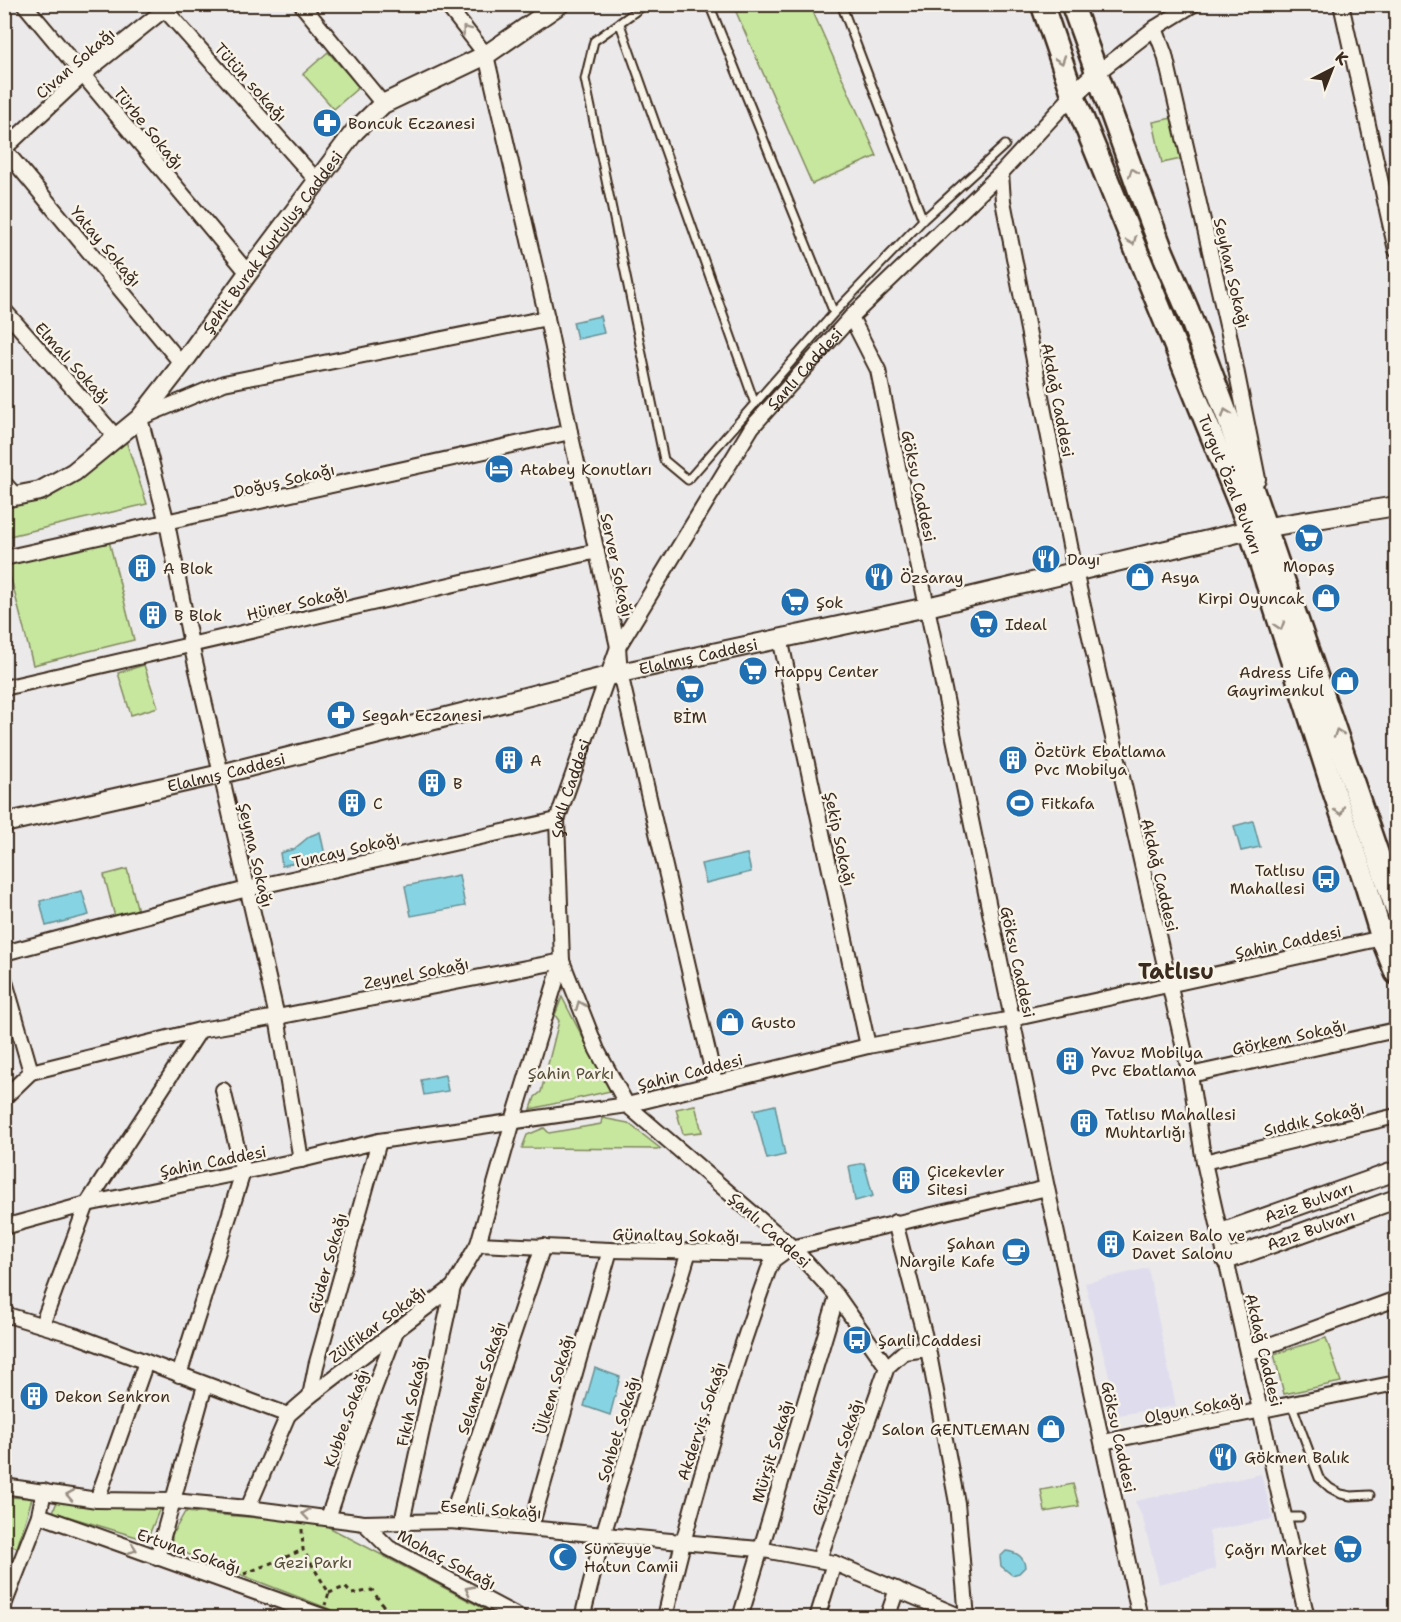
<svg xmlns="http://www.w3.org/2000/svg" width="1401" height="1622" viewBox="0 0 1401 1622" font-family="'Shantell Sans',sans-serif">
<rect width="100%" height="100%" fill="#ece9ea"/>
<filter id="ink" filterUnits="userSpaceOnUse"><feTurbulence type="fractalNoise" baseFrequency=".0167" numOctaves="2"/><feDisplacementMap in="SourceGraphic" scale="12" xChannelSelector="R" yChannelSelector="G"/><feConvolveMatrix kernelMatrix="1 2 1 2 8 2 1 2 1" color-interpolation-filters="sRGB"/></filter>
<g filter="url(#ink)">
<path fill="#dfdded" d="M1148,1268L1176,1406L1119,1415L1085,1283Z
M1261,1474L1273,1519L1209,1531L1216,1569L1159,1584L1143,1519L1135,1501Z"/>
<path fill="#c7e79f" stroke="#81885e" stroke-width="1.5" d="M733,5H810L877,156L812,184Z
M328,52L359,87L334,109L303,74Z
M1177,117L1186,158L1162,163L1153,122Z
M124,435L147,504L5,537L4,504Z
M108,537L134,640L33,665L7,563Z
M144,665L158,707L131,715L118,673Z
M127,869L138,911L115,917L104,875Z
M562,997L610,1091L531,1109L535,1097L541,1092L559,1021L555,1015Z
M695,1105L702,1132L683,1134L676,1109Z
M602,1118L628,1123L661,1149L522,1148L527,1135L544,1128L549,1133L601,1124Z
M1326,1338L1341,1382L1284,1394L1274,1354Z
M1073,1484L1079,1506L1045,1512L1041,1490Z
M5,1497L32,1498L17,1548L5,1543Z
M58,1499L160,1508L147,1540L53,1512Z
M185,1512L321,1523L500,1617H350L172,1548V1535Z"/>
<path fill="#86d4e3" stroke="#689094" stroke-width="1.5" d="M600,316L604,333L577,339L573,322Z
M1253,821L1260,847L1241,851L1234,826Z
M320,832L325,855L282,866L280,853L294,849L310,836Z
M747,854L751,872L706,883L701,864Z
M459,875L465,906L411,916L405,886Z
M82,891L89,915L46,926L40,901Z
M445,1075L448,1091L424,1095L421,1080Z
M775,1105L785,1155L767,1159L754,1110Z
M864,1163L873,1196L855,1201L849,1166Z
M595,1368L620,1377L610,1415L584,1406Z
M1006,1551C1015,1552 1024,1556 1025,1567L1019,1573L1012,1575L1001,1566L1000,1557Z"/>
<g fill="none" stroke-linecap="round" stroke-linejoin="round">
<g stroke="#3b2a1e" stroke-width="11">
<path id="lane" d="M646,4L594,41L585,79L664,460L688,480L834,313L923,220L1005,145
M709,4L834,313
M841,4L923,220
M620,24L755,404
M1292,1405L1319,1478L1330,1488L1341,1494L1351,1496L1370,1495
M1285,1517H1300"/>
</g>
<g stroke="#3b2a1e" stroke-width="18">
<g id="street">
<path d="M24,4L248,273"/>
<path d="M160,4L318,182"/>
<path d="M301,4L383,104"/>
<path d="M446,4L486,55L547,318L570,432L618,647L620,673L715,1082"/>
<path d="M1341,4L1396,250"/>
<path d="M1155,28L1165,55L1229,334L1258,479"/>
<path d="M1097,73L1155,28L1194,4"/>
<path d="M4,149L182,364"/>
<path d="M4,149L84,74L170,5"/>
<path d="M1001,173L1003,201L1075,571L1190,1075L1204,1162L1307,1618"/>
<path d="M4,310L116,437"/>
<path d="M851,317L878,370L1047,1188L1140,1618"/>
<path d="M4,483L16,496"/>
<path d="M4,558L570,432"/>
<path d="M780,638L868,1046"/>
<path d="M4,688L597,551"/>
<path d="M4,953L247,889L557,820"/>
<path d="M4,978L31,1072"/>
<path d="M31,1072L200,1030"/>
<path d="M1190,1075L1396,1030"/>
<path d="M4,1098L31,1072"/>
<path d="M301,1160L277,1017L191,644L167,523L140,418L224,383L547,318"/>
<path d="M1204,1162L1396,1116"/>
<path d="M895,1222L928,1349"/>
<path d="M4,1227L87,1204L301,1160L379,1141L627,1105L868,1046L1012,1019L1382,938"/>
<path d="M478,1244L610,1250L770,1253L1047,1188"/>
<path d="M4,1314L77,1336L288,1415L310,1396L453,1287L478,1244L513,1121L562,961"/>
<path d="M42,1325L87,1204L200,1030L277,1017L562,961"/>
<path d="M1248,1353L1396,1299"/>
<path id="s1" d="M887,1367L837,1296L792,1247L627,1105L597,1050L562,961L557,820L618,647L752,427L851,317L1001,173L1073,95"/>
<path d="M179,1375L243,1172L223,1090"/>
<path d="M310,1396L316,1366L379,1141"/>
<path d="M1103,1442L1396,1383"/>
<path d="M4,1486L97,1500L173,1501L248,1508L364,1523L450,1521L759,1549L834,1563L964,1618"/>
<path d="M97,1500L146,1362"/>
<path d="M248,1508L288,1415"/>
<path d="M39,1515L328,1618"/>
<path d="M328,1518L352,1447L396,1331"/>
<path d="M450,1521L543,1246"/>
<path d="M402,1522L453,1287"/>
<path d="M364,1523L389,1548L521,1618"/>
<path d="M531,1527L610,1250"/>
<path d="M157,1558L205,1385"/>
<path d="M819,1559L887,1367L904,1352L928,1349L957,1503L967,1618"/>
<path d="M4,1605L39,1515L44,1491"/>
<path d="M4,1617L6,1618"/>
<path d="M582,1618L603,1535L689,1251"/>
<path d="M665,1618C691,1499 727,1386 768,1271L773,1260L784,1252"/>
<path d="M740,1618L837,1296"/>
<path d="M817,1618L834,1563"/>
<path d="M887,1618L897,1589"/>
</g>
</g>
<g stroke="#3b2a1e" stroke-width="22">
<g id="secondary">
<path d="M1073,95L1097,73"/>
<path id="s2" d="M4,498L40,491L74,472L140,418L182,364L248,273L355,131L383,104L486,55L560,4"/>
<path id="s3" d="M4,823L221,774L620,673L927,607L1250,530L1396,506"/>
<path id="s4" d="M1221,1233L1396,1171"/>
<path id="s5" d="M1226,1260L1396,1199"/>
</g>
</g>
<g stroke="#3b2a1e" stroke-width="26">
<g id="primary">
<path id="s6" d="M1042,4L1073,95L1250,530L1333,789L1365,882L1382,938L1396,973"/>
<path d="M1072,4L1141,195L1163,253L1188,311L1228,418L1396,908"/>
</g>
</g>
<path stroke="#3b2a1e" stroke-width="3" stroke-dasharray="4.5 4.5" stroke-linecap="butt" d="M302,1529L303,1550L329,1593L325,1605
M244,1574L303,1550
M329,1593L345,1587L352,1594L372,1590L385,1608L409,1618"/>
<use href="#lane" stroke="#f7f3e8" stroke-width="7"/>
<use href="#street" stroke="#f7f3e8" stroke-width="14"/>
<use href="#secondary" stroke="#f7f3e8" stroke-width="18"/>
<use href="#primary" stroke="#f7f3e8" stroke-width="21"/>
</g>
<defs><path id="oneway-chevron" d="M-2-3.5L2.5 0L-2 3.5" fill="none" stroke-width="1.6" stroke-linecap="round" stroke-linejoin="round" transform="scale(1.5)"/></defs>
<g stroke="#998e83">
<use href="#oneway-chevron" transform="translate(466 30) rotate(-128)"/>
<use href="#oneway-chevron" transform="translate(1061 60) rotate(71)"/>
<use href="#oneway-chevron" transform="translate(1133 172) rotate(-110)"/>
<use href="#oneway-chevron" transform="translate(1132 241) rotate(68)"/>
<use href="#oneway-chevron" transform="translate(1226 413) rotate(-110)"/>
<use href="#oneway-chevron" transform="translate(1280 626) rotate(72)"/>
<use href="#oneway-chevron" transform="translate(1338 733) rotate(-109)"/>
<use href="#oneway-chevron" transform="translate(1340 811) rotate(71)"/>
<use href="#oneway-chevron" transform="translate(580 1005) rotate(-112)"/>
<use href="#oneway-chevron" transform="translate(70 1495) rotate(-170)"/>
<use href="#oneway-chevron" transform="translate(306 1514) rotate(-172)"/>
<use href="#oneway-chevron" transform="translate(133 1549) rotate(20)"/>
<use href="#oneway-chevron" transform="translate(469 1590) rotate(-152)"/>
</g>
</g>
<defs>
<g id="pharmacy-disc" transform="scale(1.5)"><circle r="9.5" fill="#1f6fb2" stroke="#f7f3e8"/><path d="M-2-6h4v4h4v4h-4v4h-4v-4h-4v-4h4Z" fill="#fff"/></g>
<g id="hotel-disc" transform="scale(1.5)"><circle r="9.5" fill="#1f6fb2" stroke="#f7f3e8"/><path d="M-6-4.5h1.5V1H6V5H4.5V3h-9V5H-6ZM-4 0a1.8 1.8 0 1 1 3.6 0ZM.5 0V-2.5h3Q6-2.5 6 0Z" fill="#fff"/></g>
<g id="supermarket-disc" transform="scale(1.5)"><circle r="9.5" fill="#1f6fb2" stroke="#f7f3e8"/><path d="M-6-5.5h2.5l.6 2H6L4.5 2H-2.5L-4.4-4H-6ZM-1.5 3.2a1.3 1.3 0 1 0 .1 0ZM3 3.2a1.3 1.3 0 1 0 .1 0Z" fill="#fff"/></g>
<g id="restaurant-disc" transform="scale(1.5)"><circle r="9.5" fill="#1f6fb2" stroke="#f7f3e8"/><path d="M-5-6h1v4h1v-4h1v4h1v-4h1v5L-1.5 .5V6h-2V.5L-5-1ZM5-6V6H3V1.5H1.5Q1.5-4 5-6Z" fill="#fff"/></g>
<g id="building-disc" transform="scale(1.5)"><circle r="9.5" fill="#1f6fb2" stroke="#f7f3e8"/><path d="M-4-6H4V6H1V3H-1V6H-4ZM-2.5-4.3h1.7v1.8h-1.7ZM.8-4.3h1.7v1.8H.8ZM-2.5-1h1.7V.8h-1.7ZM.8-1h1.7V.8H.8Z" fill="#fff"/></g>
<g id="shop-disc" transform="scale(1.5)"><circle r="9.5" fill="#1f6fb2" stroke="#f7f3e8"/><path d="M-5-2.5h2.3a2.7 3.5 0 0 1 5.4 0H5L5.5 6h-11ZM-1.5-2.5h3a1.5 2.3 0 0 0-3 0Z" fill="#fff"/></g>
<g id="stadium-disc" transform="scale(1.5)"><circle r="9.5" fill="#1f6fb2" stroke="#f7f3e8"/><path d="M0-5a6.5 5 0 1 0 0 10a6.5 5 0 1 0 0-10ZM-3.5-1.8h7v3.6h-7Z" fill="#fff"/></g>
<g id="bus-disc" transform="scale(1.5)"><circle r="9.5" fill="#1f6fb2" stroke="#f7f3e8"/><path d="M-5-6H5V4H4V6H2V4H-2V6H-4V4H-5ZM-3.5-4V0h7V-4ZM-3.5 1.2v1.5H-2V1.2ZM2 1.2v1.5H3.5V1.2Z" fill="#fff"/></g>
<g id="cafe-disc" transform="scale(1.5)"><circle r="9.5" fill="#1f6fb2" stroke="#f7f3e8"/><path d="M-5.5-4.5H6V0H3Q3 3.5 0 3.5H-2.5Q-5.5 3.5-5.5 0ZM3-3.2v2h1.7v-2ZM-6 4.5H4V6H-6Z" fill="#fff"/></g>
<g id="mosque-disc" transform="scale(1.5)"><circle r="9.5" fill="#1f6fb2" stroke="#f7f3e8"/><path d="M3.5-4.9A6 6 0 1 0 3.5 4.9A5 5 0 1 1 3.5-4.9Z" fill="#fff"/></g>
</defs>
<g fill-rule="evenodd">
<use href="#pharmacy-disc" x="327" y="123"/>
<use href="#hotel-disc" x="499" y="469"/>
<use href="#supermarket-disc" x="1309" y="538"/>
<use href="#restaurant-disc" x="1046" y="559"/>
<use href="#building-disc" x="142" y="568"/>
<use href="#restaurant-disc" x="879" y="577"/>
<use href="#shop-disc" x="1140" y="577"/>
<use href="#shop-disc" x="1326" y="598"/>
<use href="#supermarket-disc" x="795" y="602"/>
<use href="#building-disc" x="153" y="615"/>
<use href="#supermarket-disc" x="984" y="624"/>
<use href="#supermarket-disc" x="753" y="671"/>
<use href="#shop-disc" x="1345" y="681"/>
<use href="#supermarket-disc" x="690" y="689"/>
<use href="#pharmacy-disc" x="341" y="715"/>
<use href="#building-disc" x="509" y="760"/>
<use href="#building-disc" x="1013" y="760"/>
<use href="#building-disc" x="432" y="783"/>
<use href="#building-disc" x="352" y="803"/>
<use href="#stadium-disc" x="1020" y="803"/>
<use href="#bus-disc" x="1326" y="879"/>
<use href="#shop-disc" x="730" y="1022"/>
<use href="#building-disc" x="1070" y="1061"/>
<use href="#building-disc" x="1084" y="1123"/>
<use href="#building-disc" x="906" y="1180"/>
<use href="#building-disc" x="1111" y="1244"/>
<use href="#cafe-disc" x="1016" y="1252"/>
<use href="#bus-disc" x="857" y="1340"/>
<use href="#building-disc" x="34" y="1396"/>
<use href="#shop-disc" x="1051" y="1429"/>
<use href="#restaurant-disc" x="1223" y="1457"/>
<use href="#supermarket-disc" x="1348" y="1549"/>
<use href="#mosque-disc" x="563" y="1557"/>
</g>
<g text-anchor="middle" stroke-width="5" stroke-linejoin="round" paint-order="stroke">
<g font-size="16" fill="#3b2a1e" stroke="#f7f3e8">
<text transform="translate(75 63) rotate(-41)" y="6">Civan Sokağı</text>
<text transform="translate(251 82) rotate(48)" y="6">Tütün sokağı</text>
<text transform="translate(149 128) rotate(51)" y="6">Türbe Sokağı</text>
<text dy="6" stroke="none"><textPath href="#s2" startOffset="381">Şehit Burak Kurtuluş Caddesi</textPath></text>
<text transform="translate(106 246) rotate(50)" y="6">Yatay Sokağı</text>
<text transform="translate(1232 273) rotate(77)" y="6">Seyhan Sokağı</text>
<text transform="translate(73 363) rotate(48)" y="6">Elmalı Sokağı</text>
<text dy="6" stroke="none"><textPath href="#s1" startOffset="1190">Şanlı Caddesi</textPath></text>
<text transform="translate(1058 400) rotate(79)" y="6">Akdağ Caddesi</text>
<text transform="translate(284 480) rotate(-13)" y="6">Doğuş Sokağı</text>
<text dy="6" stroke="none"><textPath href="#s6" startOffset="516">Turgut Özal Bulvarı</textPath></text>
<text transform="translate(919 486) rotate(78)" y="6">Göksu Caddesi</text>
<text transform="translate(617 565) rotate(78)" y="6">Server Sokağı</text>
<text transform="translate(297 603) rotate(-13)" y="6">Hüner Sokağı</text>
<text dy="6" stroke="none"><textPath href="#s3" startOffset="714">Elalmış Caddesi</textPath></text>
<text dy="6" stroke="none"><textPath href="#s3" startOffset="228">Elalmış Caddesi</textPath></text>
<text dy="6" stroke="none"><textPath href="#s1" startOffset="704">Şanlı Caddesi</textPath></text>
<text transform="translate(840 839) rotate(78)" y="6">Şekip Sokağı</text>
<text transform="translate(346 850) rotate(-13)" y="6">Tuncay Sokağı</text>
<text transform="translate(256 855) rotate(77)" y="6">Şeyma Sokağı</text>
<text transform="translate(1160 875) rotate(77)" y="6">Akdağ Caddesi</text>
<text transform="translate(1288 942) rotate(-12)" y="6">Şahin Caddesi</text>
<text transform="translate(1018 962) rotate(78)" y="6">Göksu Caddesi</text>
<text transform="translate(416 973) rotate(-11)" y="6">Zeynel Sokağı</text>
<text transform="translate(1289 1037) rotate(-12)" y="6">Görkem Sokağı</text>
<text transform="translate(690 1072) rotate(-14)" y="6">Şahin Caddesi</text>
<text transform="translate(1314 1119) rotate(-13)" y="6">Sıddık Sokağı</text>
<text transform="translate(213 1161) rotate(-11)" y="6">Şahin Caddesi</text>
<text dy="6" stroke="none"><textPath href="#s4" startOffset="93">Aziz Bulvarı</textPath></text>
<text dy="6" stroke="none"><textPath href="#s5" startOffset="90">Azız Bulvarı</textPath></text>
<text transform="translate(770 1230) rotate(42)" y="6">Şanlı Caddesi</text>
<text transform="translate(676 1235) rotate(1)" y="6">Günaltay Sokağı</text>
<text transform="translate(327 1263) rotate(-74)" y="6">Güder Sokağı</text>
<text transform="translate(377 1324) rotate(-37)" y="6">Zülfikar Sokağı</text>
<text transform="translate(1264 1350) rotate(77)" y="6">Akdağ Caddesi</text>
<text transform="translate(481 1378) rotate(-71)" y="6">Selamet Sokağı</text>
<text transform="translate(554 1384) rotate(-74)" y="6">Ülkem Sokağı</text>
<text transform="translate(411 1401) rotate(-78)" y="6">Fıkıh Sokağı</text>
<text transform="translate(1194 1408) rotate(-11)" y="6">Olgun Sokağı</text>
<text transform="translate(346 1418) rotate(-70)" y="6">Kubbe Sokağı</text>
<text transform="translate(701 1421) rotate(-72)" y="6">Akderviş Sokağı</text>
<text transform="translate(618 1429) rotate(-73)" y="6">Sohbet Sokağı</text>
<text transform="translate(1119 1437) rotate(78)" y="6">Göksu Caddesi</text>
<text transform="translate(772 1451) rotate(-73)" y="6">Mürşit Sokağı</text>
<text transform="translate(837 1457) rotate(-70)" y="6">Gülpınar Sokağı</text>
<text transform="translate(491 1509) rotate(4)" y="6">Esenli Sokağı</text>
<text transform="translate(189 1551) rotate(19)" y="6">Ertuna Sokağı</text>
<text transform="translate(447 1559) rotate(28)" y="6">Mohaç Sokağı</text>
</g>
<g font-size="16" fill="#3b2a1e" stroke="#f7f3e8" text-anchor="start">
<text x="348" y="129">Boncuk Eczanesi</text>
<text x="520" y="475">Atabey Konutları</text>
<text x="1067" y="565">Dayı</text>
<text x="1309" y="572" text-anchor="middle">Mopaş</text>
<text x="163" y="574">A Blok</text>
<text x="900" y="583">Özsaray</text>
<text x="1161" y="583">Asya</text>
<text x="1305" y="604" text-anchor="end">Kirpi Oyuncak</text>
<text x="816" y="608">Şok</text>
<text x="174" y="621">B Blok</text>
<text x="1005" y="630">Ideal</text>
<text x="774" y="677">Happy Center</text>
<text x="1324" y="678" text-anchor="end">Adress Life<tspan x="1324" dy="18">Gayrimenkul</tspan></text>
<text x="362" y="721">Segah Eczanesi</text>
<text x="690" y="723" text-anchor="middle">BİM</text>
<text x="1034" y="757">Öztürk Ebatlama<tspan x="1034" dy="18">Pvc Mobilya</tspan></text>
<text x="530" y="766">A</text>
<text x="453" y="789">B</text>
<text x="373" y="809">C</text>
<text x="1041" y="809">Fitkafa</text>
<text x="1305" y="876" text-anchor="end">Tatlısu<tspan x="1305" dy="18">Mahallesi</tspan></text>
<text x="751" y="1028">Gusto</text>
<text x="1091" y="1058">Yavuz Mobilya<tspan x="1091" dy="18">Pvc Ebatlama</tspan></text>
<text x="1105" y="1120">Tatlısu Mahallesi<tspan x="1105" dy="18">Muhtarlığı</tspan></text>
<text x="927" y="1177">Çicekevler<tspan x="927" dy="18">Sitesi</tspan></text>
<text x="1132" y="1241">Kaizen Balo ve<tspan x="1132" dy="18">Davet Salonu</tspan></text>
<text x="995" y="1249" text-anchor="end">Şahan<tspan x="995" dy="18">Nargile Kafe</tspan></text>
<text x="878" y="1346">Şanli Caddesi</text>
<text x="55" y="1402">Dekon Senkron</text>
<text x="1030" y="1435" text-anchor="end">Salon GENTLEMAN</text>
<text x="1244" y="1463">Gökmen Balık</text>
<text x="584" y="1554">Sümeyye<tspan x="584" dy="18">Hatun Camii</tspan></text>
<text x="1327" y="1555" text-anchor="end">Çağrı Market</text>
</g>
<g font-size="16" fill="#575038" stroke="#f7f3e8">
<text x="571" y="1079">Şahin Parkı</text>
<text x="313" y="1568">Gezi Parkı</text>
</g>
<g font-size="22" font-weight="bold" fill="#3b2a1e" stroke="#f7f3e8">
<text x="1176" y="979">Tatlısu</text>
</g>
</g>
<rect width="1401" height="1622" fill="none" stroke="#f7f3e8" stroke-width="24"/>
<rect x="12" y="12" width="1377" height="1598" fill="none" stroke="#3b2a1e" stroke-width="2" filter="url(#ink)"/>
<g transform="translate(1332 69) rotate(42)" stroke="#f7f3e8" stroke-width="4.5" paint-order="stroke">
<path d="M0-4.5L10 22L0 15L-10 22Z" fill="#3b2a1e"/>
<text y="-9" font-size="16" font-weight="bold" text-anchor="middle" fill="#3b2a1e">K</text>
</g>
</svg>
